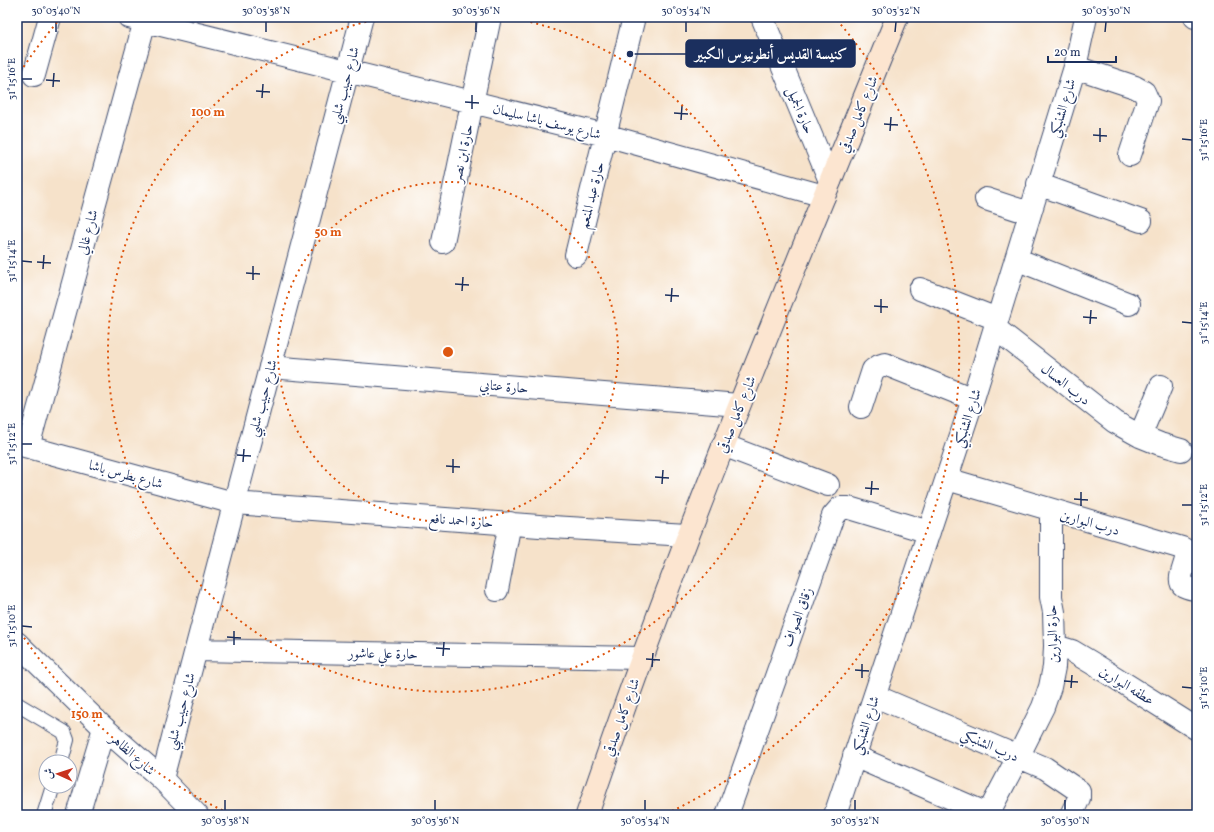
<svg xmlns="http://www.w3.org/2000/svg" width="1214" height="832" viewBox="0 0 1214 832" font-family="Vollkorn,Amiri,serif">
<rect width="100%" height="100%" fill="#fff"/>
<filter id="ink" filterUnits="userSpaceOnUse"><feTurbulence type="fractalNoise" baseFrequency=".025" numOctaves="2"/><feDisplacementMap in="SourceGraphic" scale="8" xChannelSelector="R" yChannelSelector="G"/><feConvolveMatrix kernelMatrix="1 2 1 2 8 2 1 2 1" color-interpolation-filters="sRGB"/></filter>
<filter id="wash" filterUnits="userSpaceOnUse"><feTurbulence type="fractalNoise" baseFrequency=".012" numOctaves="4" result="noise"/><feDisplacementMap in="SourceGraphic" scale="16" xChannelSelector="R" yChannelSelector="G"/><feGaussianBlur stdDeviation="0.9" result="paint"/><feColorMatrix in="noise" values="0 0 0 0 0 0 0 0 0 0 0 0 0 0 0 0 0 1.4 0 .05"/><feComposite in="paint" operator="in"/></filter>
<g filter="url(#wash)">
<rect width="100%" height="100%" fill="#f6e2ca"/>
</g>
<g filter="url(#ink)">
<g fill="none" stroke-linecap="round" stroke-linejoin="round">
<g stroke="#3c4a6e" stroke-width="16">
<path id="service" d="M17,704L64,732L67,740L61,762
M44,815L53,786"/>
</g>
<g stroke="#3c4a6e" stroke-width="24">
<path id="minor" d="M129,17L605,135L824,196
M762,17L830,181
M1195,17H1197
M1075,67L1135,87L1144,92L1148,101L1130,155
M34,75L50,17
M1038,184L1141,221
M986,199L1029,213
M443,242L490,17
M576,255L634,17
M1016,259L1129,304
M920,289L997,319
M995,328L1115,422L1140,436L1160,444L1181,450
M270,367L739,405
M861,407L873,370L879,366L885,364L973,399
M1140,436L1161,386
M17,444L234,503L552,527L687,535
M723,445L828,485
M28,447L146,17
M947,479L1182,548L1185,550C1191,560 1174,579 1184,586C1188,588 1193,589 1197,589
M497,590L510,523
M1055,646L1072,651L1092,663L1197,729
M196,650L642,658
M875,696L1045,768L1079,791V798L1071,815
M854,756L990,815
M162,779L362,17
M988,814L1018,757L1043,707L1050,687L1054,667L1055,646L1054,612L1051,597V510
M78,815L104,728
M727,815L833,516L840,508H849L929,532
M835,815L973,399L1075,67L1086,17"/>
</g>
<g stroke="#3c4a6e" stroke-width="24">
<path id="tertiary" d="M17,643L104,728L162,779L197,815"/>
</g>
<g stroke="#3c4a6e" stroke-width="24">
<path id="secondary" d="M587,815C678,544 790,282 897,17"/>
</g>
<use href="#service" stroke="#fff" stroke-width="14"/>
<use href="#minor" stroke="#fff" stroke-width="22"/>
<use href="#tertiary" stroke="#fff" stroke-width="22"/>
<use href="#secondary" stroke="#fce5d0" stroke-width="22"/>
</g>
</g>
<path fill="none" stroke="#1b2f5e" stroke-width="1.5" d="M56,32V22M266,32V22M476,32V22M686,32V22M895,32L896,22M1105,32L1106,22M22,79H32M46,80L60,81M53,87L54,73M256,91L270,92M262,98L263,84M465,102L479,103M472,109V95M674,113L688,114M681,120L682,106M884,124L898,125M890,131L891,117M1093,135L1107,136M1182,139L1192,140M1100,142V128M22,261L32,262M37,262L51,263M43,269L44,255M246,273L260,274M253,280V266M455,284L469,285M462,291L463,277M665,295L679,296M671,302L672,288M874,306L888,307M881,313V299M1083,317L1097,318M1182,322L1192,323M1090,324L1091,310M22,444H32M237,455L251,456M243,462L244,449M446,466L460,467M453,473V459M655,477L669,478M662,484L663,470M865,488L879,489M871,495L872,481M1074,499L1088,500M1182,505H1192M1081,506V492M22,626L32,627M227,637L241,638M234,645V631M436,648L450,649M443,656L444,642M646,659L660,660M652,667L653,653M855,670L869,671M862,678V664M1064,681L1078,682M1182,687L1192,688M1071,688L1072,675M225,810V800M435,810V800M645,810V800M855,810V800M1065,810V800"/>
<g fill="none" stroke="#de5710" stroke-width="2" stroke-dasharray="2 4">
<circle cx="448" cy="352" r="170"/>
<path d="M507 17A340 340 0 1 1 389 17"/>
<path d="M228 813A511 511 0 0 1 17 627M17 77A511 511 0 0 1 59 20M837 20A511 511 0 0 1 668 813"/>
</g>
<g text-anchor="middle" stroke-width="3.5" stroke-linejoin="round" paint-order="stroke">
<g font-size="14" fill="#1b2f5e" stroke="#fff">
<text transform="translate(344 85) rotate(-75)" y="5">شارع حبيب شلبي</text>
<text transform="translate(1062 108) rotate(-73)" y="5">شارع الشنبكي</text>
<text transform="translate(801 110) rotate(67)" y="5">حارة الجميل</text>
<text transform="translate(858 114) rotate(-68)" y="5">شارع كامل صدقي</text>
<text transform="translate(547 121) rotate(14)" y="5">شارع يوسف باشا سليمان</text>
<text transform="translate(462 153) rotate(-78)" y="5">حارة ابن نصر</text>
<text transform="translate(591 195) rotate(-76)" y="5">حارة عبد المنعم</text>
<text transform="translate(87 232) rotate(-75)" y="5">شارع غالي</text>
<text transform="translate(1066 384) rotate(38)" y="5">درب العسال</text>
<text transform="translate(504 386) rotate(5)" y="5">حارة عتابي</text>
<text transform="translate(262 398) rotate(-75)" y="5">شارع حبيب شلبي</text>
<text transform="translate(736 414) rotate(-68)" y="5">شارع كامل صدقي</text>
<text transform="translate(967 418) rotate(-72)" y="5">شارع الشنبكي</text>
<text transform="translate(126 474) rotate(15)" y="5">شارع بطرس باشا</text>
<text transform="translate(461 520) rotate(4)" y="5">حارة احمد نافع</text>
<text transform="translate(1090 522) rotate(16)" y="5">درب البوارين</text>
<text transform="translate(797 617) rotate(-70)" y="5">زقاق الصواف</text>
<text transform="translate(1052 634) rotate(-92)" y="5">حارة البوارين</text>
<text transform="translate(383 653) rotate(1)" y="5">حارة علي عاشور</text>
<text transform="translate(1127 685) rotate(32)" y="5">عطفه البوارين</text>
<text transform="translate(180 711) rotate(-75)" y="5">شارع حبيب شلبي</text>
<text transform="translate(621 717) rotate(-70)" y="5">شارع كامل صدقي</text>
<text transform="translate(865 725) rotate(-72)" y="5">شارع الشنبكي</text>
<text transform="translate(990 745) rotate(23)" y="5">درب الشنبكي</text>
<text transform="translate(133 754) rotate(42)" y="5">شارع الظاهر</text>
</g>
</g>
<circle cx="448" cy="352" r="6" fill="#de5710" stroke="#fff" stroke-width="2"/>
<g font-size="12" text-anchor="middle" font-weight="bold" fill="#de5710" stroke="#fff" stroke-width="3.5" stroke-linejoin="round" paint-order="stroke">
<text x="208" y="116">100 m</text>
<text x="328" y="236">50 m</text>
<text x="87" y="718">150 m</text>
</g>
<path fill="none" stroke="#1b2f5e" stroke-width="1.5" d="M630 54L686 54"/>
<circle fill="#1b2f5e" stroke="#fff" stroke-width="1.5" cx="630" cy="54" r="4"/>
<rect fill="#1b2f5e" stroke="#1b2f5e" stroke-width="1.5" x="686" y="40" width="169" height="27" rx="4"/>
<g font-size="15" text-anchor="middle" font-weight="bold" fill="#fff">
<text x="771" y="59">كنيسة القديس أنطونيوس الكبير</text>
</g>
<rect width="1214" height="832" fill="none" stroke="#fff" stroke-width="44"/>
<g transform="translate(58 774) rotate(273)"><circle r="19" fill="#ffffff" stroke="#a4acbf"/>
<path d="M0-3L7 15L0 10L-7 15Z" fill="#c8321e"/>
<text y="-6" font-size="11" font-weight="bold" text-anchor="middle" fill="#1b2f5e">ش</text>
</g>
<path d="M1048 56v6h68v-6" fill="none" stroke="#1b2f5e" stroke-width="2"/>
<text x="1054" y="56" font-size="12" fill="#1b2f5e" stroke="#ffffff" stroke-width="3" paint-order="stroke">20 m</text>
<rect x="22" y="22" width="1170" height="788" fill="none" stroke="#1b2f5e" stroke-width="1.5"/>
<g font-size="10" text-anchor="middle" fill="#1b2f5e">
<text x="56" y="14">30°03'40"N</text>
<text x="266" y="14">30°03'38"N</text>
<text x="476" y="14">30°03'36"N</text>
<text x="686" y="14">30°03'34"N</text>
<text x="896" y="14">30°03'32"N</text>
<text x="1106" y="14">30°03'30"N</text>
<text transform="translate(11 79) rotate(-90)" y="4">31°15'16"E</text>
<text transform="translate(1203 140) rotate(-90)" y="4">31°15'16"E</text>
<text transform="translate(11 261) rotate(-90)" y="4">31°15'14"E</text>
<text transform="translate(1203 323) rotate(-90)" y="4">31°15'14"E</text>
<text transform="translate(11 444) rotate(-90)" y="4">31°15'12"E</text>
<text transform="translate(1203 505) rotate(-90)" y="4">31°15'12"E</text>
<text transform="translate(11 626) rotate(-90)" y="4">31°15'10"E</text>
<text transform="translate(1203 688) rotate(-90)" y="4">31°15'10"E</text>
<text x="225" y="824">30°03'38"N</text>
<text x="435" y="824">30°03'36"N</text>
<text x="645" y="824">30°03'34"N</text>
<text x="855" y="824">30°03'32"N</text>
<text x="1065" y="824">30°03'30"N</text>
</g>
</svg>
